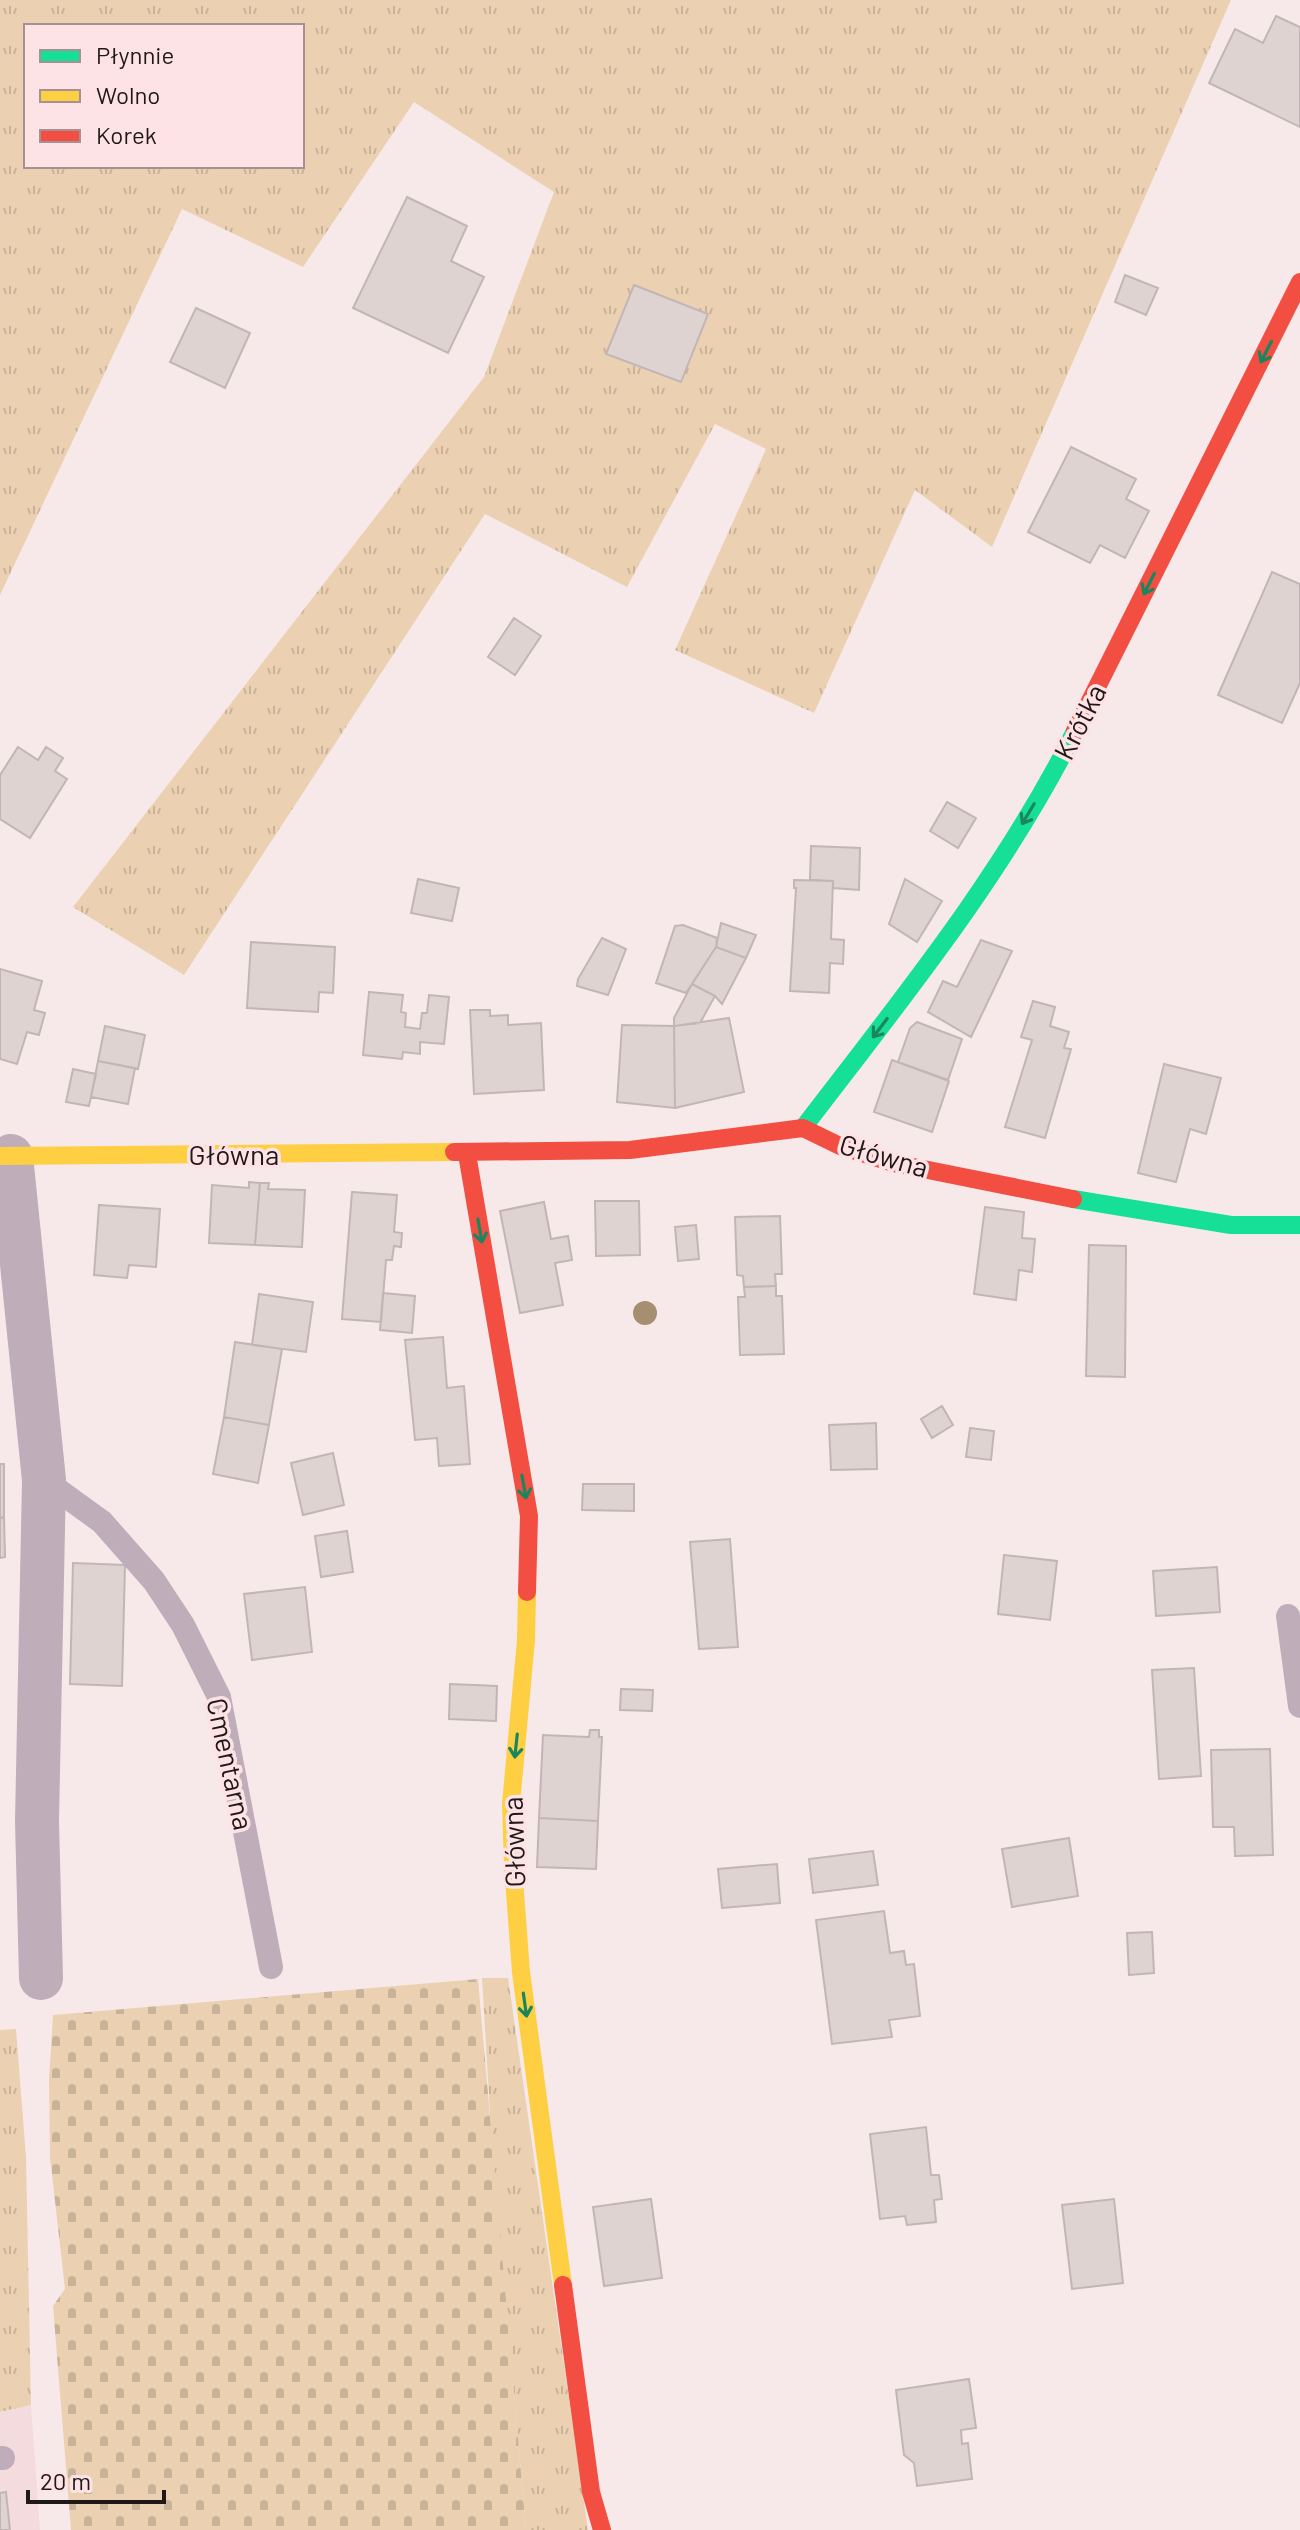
<svg xmlns="http://www.w3.org/2000/svg" width="1300" height="2530" viewBox="0 0 1300 2530" font-family="Barlow,sans-serif">
<defs>
<pattern id="grass-tufts" width="24" height="20" patternUnits="userSpaceOnUse" patternTransform="scale(2)"><rect width="24" height="20" fill="#ebd1b2"/><path d="M3 7l-1-3M5 7V3M7 7l1-3M15 17l-1-3M17 17v-4M19 17l1-3" fill="none" stroke="#c9b398"/></pattern>
<pattern id="cemetery-stones" width="16" height="16" patternUnits="userSpaceOnUse" patternTransform="scale(2)"><rect width="16" height="16" fill="#ebd1b2"/><path d="M2 7V4a2 2 0 0 1 4 0v3zM10 15v-3a2 2 0 0 1 4 0v3z" fill="#c9b398"/></pattern>
</defs>
<rect width="100%" height="100%" fill="#f7e9ea"/>
<path fill="#f4dbdd" d="M31,2405L40,2530H0V2412Z"/>
<path fill="url(#grass-tufts)" fill-rule="evenodd" d="M0,0H1231L992,547L915,490L814,713L675,650L766,449L715,424L627,587L485,514L184,975L73,907L484,377L554,192L414,102L303,267L182,209L0,595ZM26,26H302V166H26Z
M482,1978H508L588,2530H526L492,2148Z
M16,2029L26,2157L31,2405L0,2412V2030Z"/>
<path fill="url(#cemetery-stones)" d="M478,1979L526,2530H71L53,2306L65,2289L50,2157L49,2081L53,2015Z"/>
<path fill="#ded3d1" stroke="#c1b6b5" stroke-width="2" d="M1276,16L1300,27V127L1209,83L1235,29L1263,43Z
M407,197L467,226L451,261L484,277L448,353L353,308Z
M1125,275L1158,288L1146,315L1115,302Z
M634,285L708,314L681,382L606,354Z
M196,308L250,333L225,388L170,362Z
M1071,447L1136,479L1126,499L1149,511L1125,558L1100,545L1090,563L1028,532Z
M1272,572L1300,584V683L1282,723L1218,695Z
M514,618L541,636L515,675L488,657Z
M18,747L38,760L46,747L63,758L55,771L67,779L30,838L0,819V775Z
M947,802L976,818L958,848L930,831Z
M811,846L860,848L859,890L833,888V881L810,880Z
M418,879L459,888L452,921L411,913Z
M905,879L942,901L917,942L889,924Z
M794,880L833,881L831,939L844,940L843,964L830,963L829,993L790,991L796,888H794Z
M721,923L756,935L746,958L716,947Z
M683,925L717,938L716,947L686,993L656,983L675,926Z
M602,938L626,949L608,995L577,986L578,979Z
M981,940L1012,951L971,1037L928,1012L943,981L957,987Z
M251,942L335,947L333,993L319,992L318,1012L247,1008Z
M716,947L746,958L722,1004L715,996L692,984Z
M0,969L42,981L34,1010L45,1013L39,1035L27,1032L17,1064L0,1059Z
M692,984L715,996L700,1023L674,1026V1018Z
M369,992L403,995L401,1012L406,1013L405,1027L420,1029L422,1013H427L429,995L449,997L444,1044L420,1042V1054L403,1052L402,1059L363,1055Z
M1033,1001L1055,1007L1050,1026L1069,1032L1064,1048L1071,1049L1045,1138L1005,1127L1032,1040L1021,1037Z
M470,1010H490V1016L508,1015V1025L541,1023L544,1090L474,1094Z
M729,1018L744,1092L675,1108L674,1026Z
M917,1022L962,1039L948,1080L898,1062L910,1028Z
M622,1025L674,1026L675,1108L617,1102Z
M105,1026L145,1035L138,1069L98,1061Z
M892,1060L949,1081L932,1132L874,1112Z
M98,1061L135,1068L128,1104L91,1097Z
M1164,1064L1221,1078L1206,1134L1190,1129L1176,1182L1138,1173Z
M73,1069L96,1074L89,1106L66,1102Z
M249,1182L260,1183L255,1245L209,1243L212,1185L249,1188Z
M260,1183H269L268,1189L305,1190L302,1247L255,1245Z
M352,1192L397,1195L394,1232L402,1233L401,1247L394,1246L392,1260H386L381,1322L342,1319Z
M595,1201H639L640,1255L596,1256Z
M544,1202L551,1239L568,1236L572,1260L555,1263L563,1305L520,1313L500,1211Z
M99,1205L160,1209L156,1267L129,1265L127,1278L94,1275Z
M985,1207L1024,1212L1022,1238L1035,1239L1032,1272L1019,1270L1016,1300L974,1294Z
M780,1216L782,1274H775L776,1286L744,1287L743,1276L737,1275L735,1217Z
M696,1225L699,1259L678,1261L675,1227Z
M1089,1245L1126,1246L1125,1377L1086,1376Z
M776,1286V1296H782L784,1354L740,1355L738,1297H745L744,1287Z
M383,1293L415,1296L412,1333L380,1330Z
M259,1294L313,1302L306,1352L252,1345Z
M443,1337L447,1388L464,1386L470,1464L439,1466L437,1438L415,1440L405,1340Z
M235,1342L282,1349L269,1425L224,1417Z
M942,1406L953,1425L932,1438L921,1419Z
M224,1417L269,1425L258,1483L213,1474Z
M876,1423L877,1469L831,1470L829,1425Z
M970,1428L994,1431L991,1460L966,1457Z
M333,1453L344,1505L303,1515L291,1463Z
M0,1464H4V1517L0,1518Z
M583,1484H634V1511L582,1510Z
M4,1517L5,1557L0,1558V1518Z
M347,1531L353,1572L321,1577L315,1536Z
M730,1539L738,1647L699,1649L690,1542Z
M1004,1555L1057,1561L1050,1620L998,1614Z
M73,1563L125,1565L122,1686L70,1684Z
M1217,1567L1220,1612L1156,1616L1153,1571Z
M305,1587L312,1652L252,1660L244,1594Z
M1194,1668L1201,1776L1159,1779L1152,1670Z
M450,1684L497,1686L496,1721L449,1719Z
M621,1689L653,1690L652,1711L620,1710Z
M590,1730H599V1737H602L598,1821L539,1818L543,1735L589,1737Z
M1270,1749L1273,1855L1235,1856L1234,1827H1213L1211,1750Z
M539,1818L598,1821L596,1869L537,1867Z
M1069,1838L1078,1896L1012,1907L1002,1849Z
M873,1851L878,1885L813,1893L809,1859Z
M777,1864L780,1903L722,1908L718,1869Z
M884,1911L890,1953L904,1951L906,1965L914,1964L920,2016L889,2020L892,2037L832,2044L816,1920Z
M1152,1932L1154,1973L1129,1975L1127,1933Z
M926,2127L931,2175H939L942,2199L934,2200L936,2222L907,2225L905,2216L880,2219L870,2134Z
M651,2199L662,2278L604,2286L593,2207Z
M1114,2199L1123,2283L1072,2289L1062,2205Z
M969,2379L976,2428L961,2430L962,2444L968,2443L972,2479L917,2486L914,2463L904,2455L896,2390Z
M6,2492L10,2530H0V2493Z"/>
<g fill="none" stroke-linecap="round" stroke-linejoin="round">
<path stroke="#bfaeba" stroke-width="24" d="M44,1480L102,1522L154,1581L183,1625L219,1697L271,1967
M1288,1616L1300,1706
M0,2458H3"/>
<path stroke="#bfaeba" stroke-width="44" d="M11,1156L44,1480L37,1821L41,1978"/>
<path stroke="#16e098" stroke-width="18" d="M803,1128C900,1001 1003,875 1075,731
M1073,1199L1231,1225H1300"/>
<path stroke="#ffcf43" stroke-width="18" d="M0,1156L454,1152
M527,1592L526,1640L511,1804L513,1866L521,1972L563,2285"/>
<path stroke="#f24e42" stroke-width="18" d="M1075,731L1300,282
M454,1152L630,1150L803,1128L840,1146L893,1163L1073,1199
M467,1154L529,1516L527,1592
M563,2285L591,2492L602,2530"/>
</g>
<circle fill="#a68f70" cx="645" cy="1313" r="12"/>
<defs><path id="oneway-shaft" d="M-6 0H5M1.5-3L5.5 0L1.5 3" fill="none" stroke-width="1.6" stroke-linecap="round" stroke-linejoin="round" transform="scale(2)"/></defs>
<g stroke="#1a865e">
<use href="#oneway-shaft" transform="translate(1266 352) rotate(117)"/>
<use href="#oneway-shaft" transform="translate(1149 584) rotate(117)"/>
<use href="#oneway-shaft" transform="translate(1028 814) rotate(121)"/>
<use href="#oneway-shaft" transform="translate(880 1028) rotate(127)"/>
<use href="#oneway-shaft" transform="translate(480 1231) rotate(80)"/>
<use href="#oneway-shaft" transform="translate(524 1487) rotate(80)"/>
<use href="#oneway-shaft" transform="translate(516 1746) rotate(96)"/>
<use href="#oneway-shaft" transform="translate(525 2005) rotate(82)"/>
</g>
<g text-anchor="middle" stroke-width="7" stroke-linejoin="round" paint-order="stroke">
<g font-size="28" fill="#201718" stroke="#fde3e6">
<text transform="translate(1080 722) rotate(-63)" y="10">Krótka</text>
<text x="234" y="1165">Główna</text>
<text transform="translate(884 1156) rotate(16)" y="10">Główna</text>
<text transform="translate(230 1764) rotate(78)" y="10">Cmentarna</text>
<text transform="translate(514 1842) rotate(-92)" y="10">Główna</text>
</g>
</g>
<rect x="24" y="24" width="280" height="144" fill="#fde3e6" stroke="#a59194" stroke-width="2"/>
<rect x="40" y="50" width="40" height="12" fill="#16e098" stroke="#a59194" stroke-width="2"/>
<text x="96" y="64" font-size="24" fill="#201718">Płynnie</text>
<rect x="40" y="90" width="40" height="12" fill="#ffcf43" stroke="#a59194" stroke-width="2"/>
<text x="96" y="104" font-size="24" fill="#201718">Wolno</text>
<rect x="40" y="130" width="40" height="12" fill="#f24e42" stroke="#a59194" stroke-width="2"/>
<text x="96" y="144" font-size="24" fill="#201718">Korek</text>
<path d="M28 2490v12h136v-12" fill="none" stroke="#201718" stroke-width="4"/>
<text x="40" y="2490" font-size="24" fill="#201718" stroke="#fde3e6" stroke-width="6" paint-order="stroke">20 m</text>
</svg>
